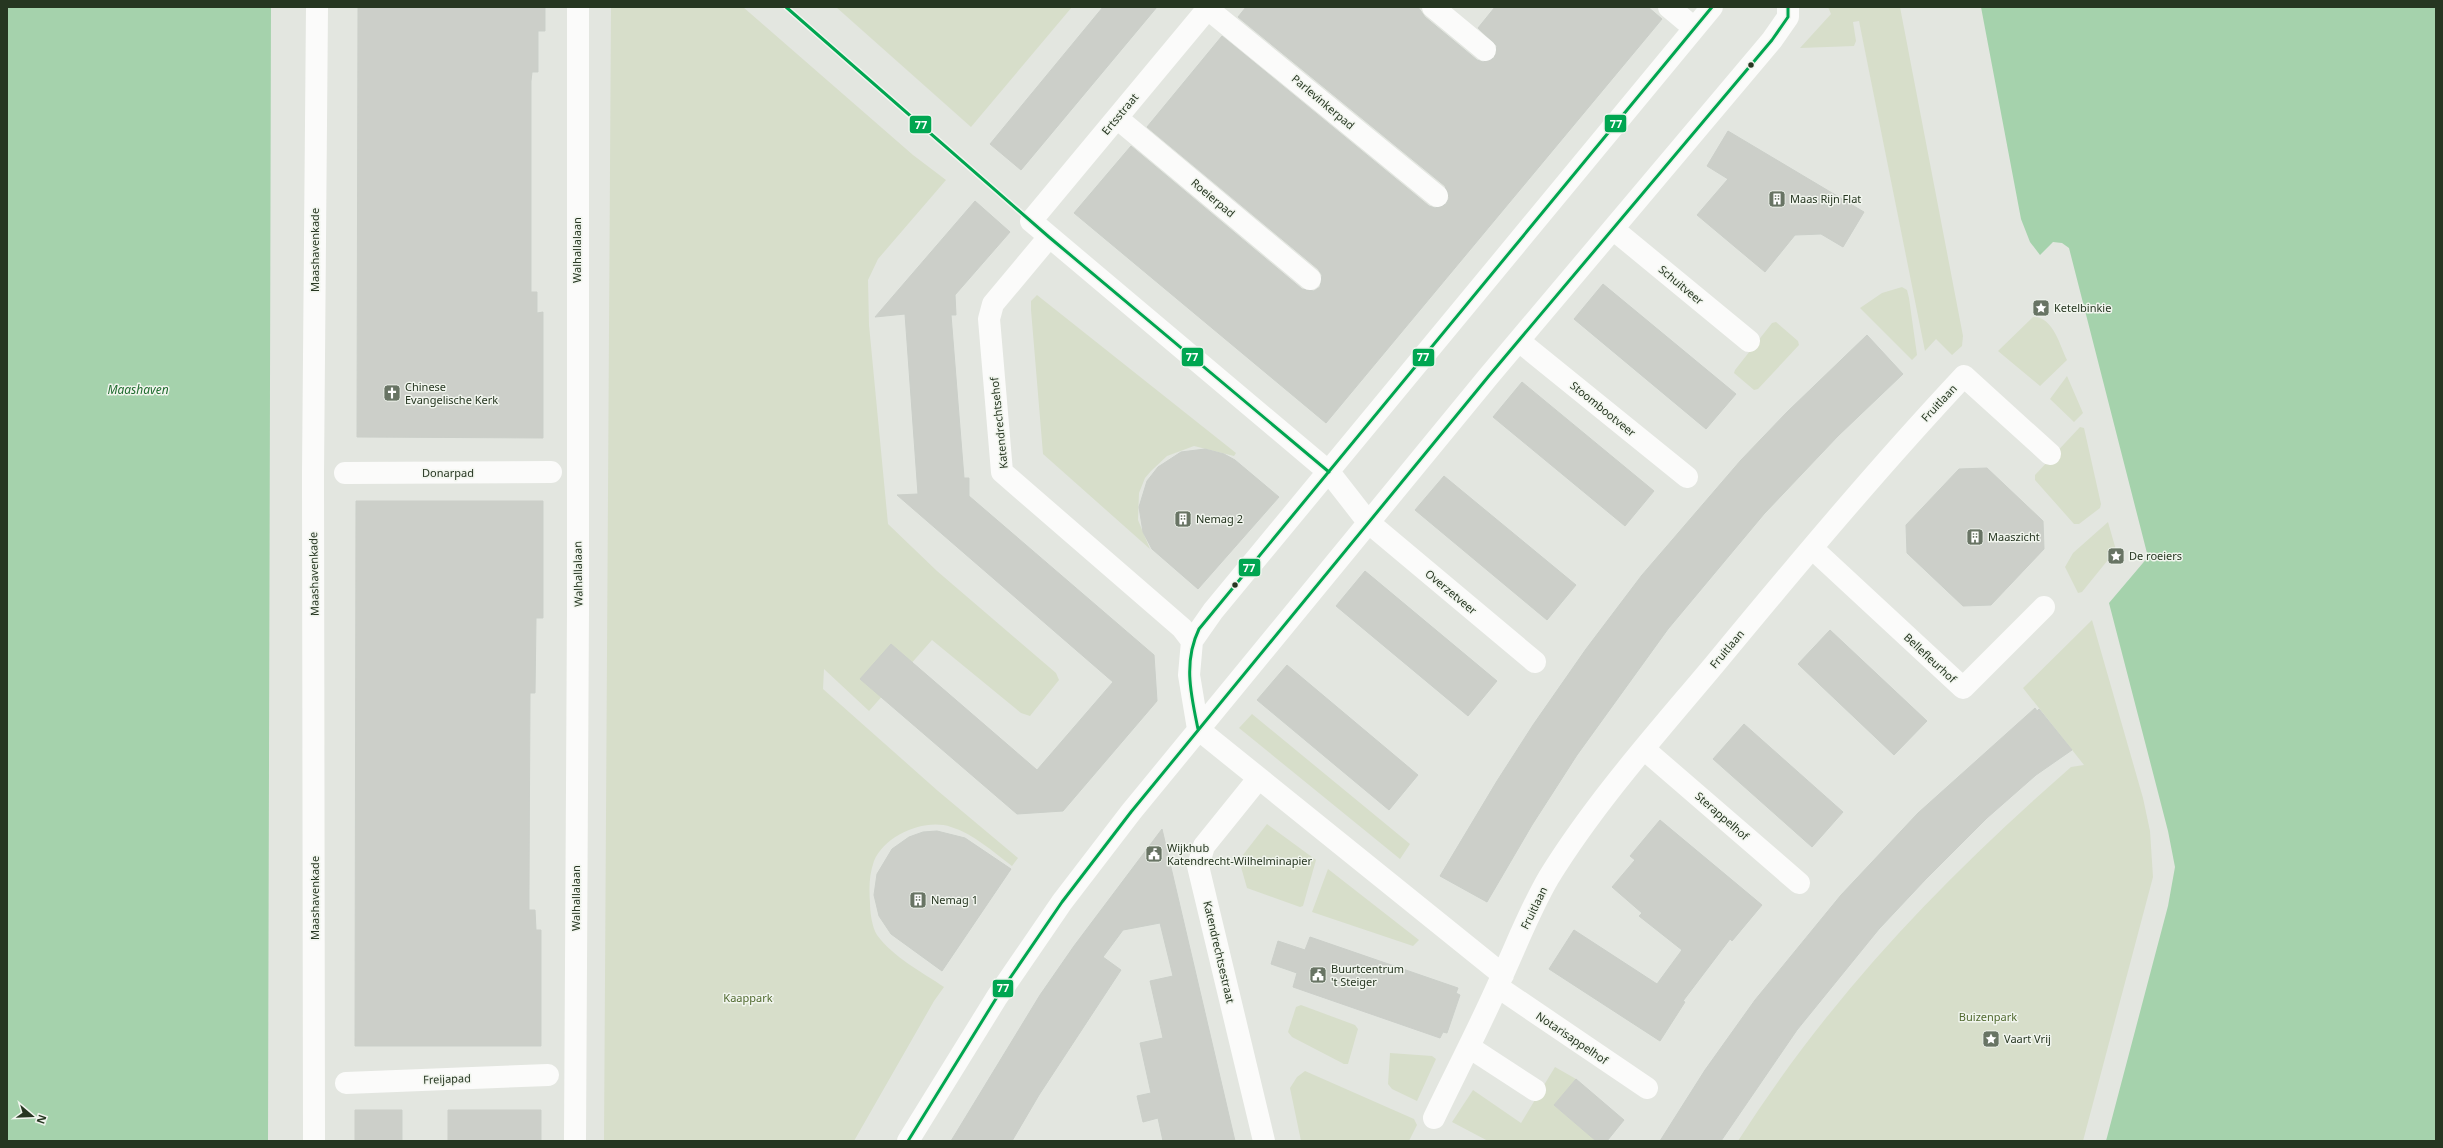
<svg xmlns="http://www.w3.org/2000/svg" width="2443" height="1148" viewBox="0 0 2443 1148" font-family="'Noto Sans',sans-serif">
<rect width="100%" height="100%" fill="#e3e6e0"/>
<path fill="#d7deca" d="M611,7H743L913,155L946,180L878,259L868,280L869,325L888,524L937,571L1056,673L1059,680L1030,716L1021,713L932,640L869,711L824,669L823,689L938,791L1018,858L1012,866C993,852 974,834 951,827C925,818 885,835 874,861C869,875 869,888 870,903C870,912 872,927 877,935C893,957 922,972 944,987L934,1001L854,1141H604Z
M836,7H1072L971,127Z
M1828,7H1900L1963,336L1962,346L1952,355L1936,339L1925,351L1859,21L1853,22L1856,41L1854,46L1800,48L1831,14Z
M1902,287L1907,290L1909,298L1917,355L1912,360L1860,308L1882,293Z
M1037,295L1236,453L1234,456L1194,446L1167,456L1151,471L1145,478L1139,493L1138,520L1150,549L1043,454L1031,310V301Z
M2033,317C2053,316 2060,346 2067,360L2040,386L1998,351Z
M1776,322L1798,341L1799,345L1758,389L1754,390L1734,373L1735,370L1772,323Z
M2067,376L2083,413L2074,422L2050,399Z
M2080,427L2084,428L2101,504L2100,508L2079,524H2074L2035,480V475Z
M2108,522L2116,550L2082,592L2078,593L2065,567L2073,553Z
M2092,620L2143,798L2150,831L2153,877L2083,1141H1738C1832,994 1941,881 2071,767L2084,765L2023,688Z
M1252,714L1410,844L1400,859L1239,728Z
M1267,824L1316,860L1303,906L1300,907L1247,888L1239,860Z
M1328,869L1419,940L1413,946L1312,912Z
M1301,1005L1355,1025L1358,1029L1348,1064H1344L1292,1037L1288,1032L1296,1007Z
M1390,1053L1432,1056L1436,1059L1417,1101L1392,1089L1388,1084Z
M1555,1067L1576,1079L1554,1105L1596,1141H1488L1452,1122L1473,1090L1521,1123Z
M1305,1071L1414,1119L1417,1125L1409,1141H1301L1290,1088L1297,1077Z"/>
<path fill="#a5d2ac" d="M7,7H271L268,1141H7Z
M1981,7H2436V1141H2106L2168,906L2175,867L2168,831L2109,603L2148,557L2069,248L2062,243L2053,242L2040,255L2030,242L2021,219Z"/>
<path fill="#cccfc9" stroke="#cbcfc9" d="M358,7H545V31H538V72H532L531,81V292H537V313L543,312V438L357,437Z
M1103,7H1157L1021,170L990,144Z
M1246,7H1418L1425,17L1477,60L1483,62L1494,58L1497,46L1478,28L1495,7H1648L1662,19L1326,423L1074,213L1131,146L1302,289L1314,291L1320,287L1322,275L1318,269L1147,127L1222,36L1429,206L1435,208L1446,204L1449,198L1445,186L1238,17Z
M1728,131L1864,212L1843,247L1821,234L1795,235L1765,272L1697,215L1728,179L1707,166Z
M975,201L1010,232L955,295L956,315H951L964,478H969V496L1154,655L1157,701L1063,811L1017,814L860,679L891,644L1037,770L1113,682L897,495L918,494L905,314L875,317Z
M1603,284L1736,394L1706,429L1574,319Z
M1867,335L1903,374L1838,436L1764,514L1668,629L1577,755L1532,825L1487,902L1440,876L1497,781L1533,725L1586,649L1642,575L1741,460L1787,412Z
M1522,382L1654,491L1625,526L1493,417Z
M1205,449L1224,454L1235,460L1279,497L1198,589L1152,549L1143,532L1139,507L1147,481L1158,467L1181,452Z
M1987,468L2043,521L2044,549L1991,605L1963,606L1907,553L1906,525L1959,469Z
M1444,476L1576,585L1547,620L1415,510Z
M356,501H543V618H536L535,693H530L529,890V910H535L536,930H541V1046H355Z
M1365,571L1497,681L1468,716L1336,606Z
M1830,630L1927,721L1894,755L1798,664Z
M1287,665L1418,775L1389,810L1257,700Z
M2035,708L2037,711L2039,709L2072,750L2036,775L1987,818L1925,880L1879,929L1797,1030L1721,1141H1660L1705,1070L1755,1000L1841,895L1918,813Z
M1744,724L1843,812L1812,847L1713,759Z
M1660,820L1762,905L1732,941L1730,939L1683,1001L1685,1002L1660,1041L1549,969L1574,930L1657,984L1682,950L1639,916L1642,913L1612,887L1635,860L1630,856Z
M1162,829L1235,1141H1163L1158,1118L1143,1122L1137,1096L1151,1093L1140,1043L1163,1038L1150,981L1173,976L1160,923L1123,930L1103,957L1121,970L1039,1095L1012,1141H951L1040,995L1074,946Z
M937,831L965,838L1011,869L942,971L891,934L879,916L874,895L877,874L892,849L909,837L923,832Z
M1310,937L1458,988L1456,993L1460,995L1447,1033L1443,1032L1440,1038L1293,987L1297,973L1271,964L1278,941L1305,950Z
M1576,1079L1624,1120L1607,1141H1596L1554,1105Z
M355,1110H402V1141H355Z
M448,1110H541V1141H448Z"/>
<g fill="none" stroke-linecap="round" stroke-linejoin="round">
<path stroke="#fbfbfa" stroke-width="22" d="M1209,7L1031,221L1317,462L1329,472L1368,522L1535,662
M1433,7L1485,50
M1669,7L1694,28
M1208,9L1437,196
M1117,118L1310,279
M1613,229L1749,341
M1049,237L993,304L989,319L1002,472L1182,628L1192,641
M1519,341L1687,477
M345,473L551,472
M1813,549L1963,688L2044,607
M1644,749L1799,883
M1258,779L1204,846L1198,866L1264,1141
M1503,975L1198,729L1189,675L1192,641L1213,611L1712,7
M1498,987L1647,1088
M1469,1047L1535,1090
M346,1083L548,1075
M1434,1118C1455,1074 1478,1030 1498,985C1515,949 1529,911 1549,877C1596,801 1657,733 1714,665C1795,567 1877,469 1964,376L2050,454
M314,1141L313,474L317,7
M575,1141L578,611V7
M908,1141L997,997L1062,902L1131,812L1488,377L1772,40L1788,17V7"/>
<g stroke="#f1f5ee" stroke-width="6">
<path id="bus-1" d="M786,7L1049,237L1329,472
M1198,729C1191,695 1183,662 1199,629L1712,7
M908,1141L997,997L1062,902L1131,812L1488,377L1772,40L1788,17V7"/>
</g>
<use href="#bus-1" stroke="#00a651" stroke-width="3"/>
</g>
<defs>
<g id="building-square" transform="scale(0.9)"><rect x="-9" y="-9" width="18" height="18" rx="4" fill="#687464" stroke="#f1f5ee"/><path d="M-4-6H4V6H1V3H-1V6H-4ZM-2.5-4.3h1.7v1.8h-1.7ZM.8-4.3h1.7v1.8H.8ZM-2.5-1h1.7V.8h-1.7ZM.8-1h1.7V.8H.8Z" fill="#fff"/></g>
<g id="sight-square" transform="scale(0.9)"><rect x="-9" y="-9" width="18" height="18" rx="4" fill="#687464" stroke="#f1f5ee"/><path d="M0-6L1.8-2.2L6-1.7L2.9 1.2L3.7 5.4L0 3.3L-3.7 5.4L-2.9 1.2L-6-1.7L-1.8-2.2Z" fill="#fff"/></g>
<g id="church-square" transform="scale(0.9)"><rect x="-9" y="-9" width="18" height="18" rx="4" fill="#687464" stroke="#f1f5ee"/><path d="M-1.2-6h2.4v3.5h3.3v2.4h-3.3V6h-2.4V-.1h-3.3v-2.4h3.3Z" fill="#fff"/></g>
<g id="civic-square" transform="scale(0.9)"><rect x="-9" y="-9" width="18" height="18" rx="4" fill="#687464" stroke="#f1f5ee"/><path d="M-.6-6.5H3V-4.5H.6V-3L4-1V1h2V6H-6V1h2V-1L-.6-3ZM-1.2 2.5V6h2.4V2.5Z" fill="#fff"/></g>
</defs>
<g fill-rule="evenodd">
<use href="#building-square" x="1777" y="199"/>
<use href="#sight-square" x="2041" y="308"/>
<use href="#church-square" x="392" y="393"/>
<use href="#building-square" x="1183" y="519"/>
<use href="#building-square" x="1975" y="537"/>
<use href="#sight-square" x="2116" y="556"/>
<use href="#civic-square" x="1154" y="854"/>
<use href="#building-square" x="918" y="900"/>
<use href="#civic-square" x="1318" y="975"/>
<use href="#sight-square" x="1991" y="1039"/>
</g>
<g fill="#263621" stroke="#f1f5ee" stroke-width="1.5">
<circle cx="1751" cy="65" r="3.5"/>
<circle cx="1235" cy="585" r="3.5"/>
</g>
<g text-anchor="middle" stroke-width="3" stroke-linejoin="round" paint-order="stroke">
<g font-size="11" fill="#263621" stroke="#f1f5ee">
<text transform="translate(1323 102) rotate(40)" y="4">Parlevinkerpad</text>
<text transform="translate(1120 114) rotate(-50)" y="4">Ertsstraat</text>
<text transform="translate(1213 198) rotate(40)" y="4">Roeierpad</text>
<text transform="translate(315 250) rotate(-90)" y="4">Maashavenkade</text>
<text transform="translate(577 250) rotate(-90)" y="4">Walhallalaan</text>
<text transform="translate(1681 285) rotate(40)" y="4">Schuitveer</text>
<text transform="translate(1939 403) rotate(-47)" y="4">Fruitlaan</text>
<text transform="translate(1603 409) rotate(39)" y="4">Stoombootveer</text>
<text transform="translate(999 423) rotate(-96)" y="4">Katendrechtsehof</text>
<text x="448" y="477">Donarpad</text>
<text transform="translate(314 574) rotate(-91)" y="4">Maashavenkade</text>
<text transform="translate(578 574) rotate(-91)" y="4">Walhallalaan</text>
<text transform="translate(1451 592) rotate(40)" y="4">Overzetveer</text>
<text transform="translate(1727 649) rotate(-50)" y="4">Fruitlaan</text>
<text transform="translate(1930 658) rotate(43)" y="4">Bellefleurhof</text>
<text transform="translate(1722 816) rotate(41)" y="4">Sterappelhof</text>
<text transform="translate(315 898) rotate(-90)" y="4">Maashavenkade</text>
<text transform="translate(576 898) rotate(-90)" y="4">Walhallalaan</text>
<text transform="translate(1534 908) rotate(-64)" y="4">Fruitlaan</text>
<text transform="translate(1219 952) rotate(77)" y="4">Katendrechtsestraat</text>
<text transform="translate(1572 1038) rotate(34)" y="4">Notarisappelhof</text>
<text transform="translate(447 1079) rotate(-2)" y="4">Freijapad</text>
</g>
<g font-size="11" fill="#263621" stroke="#f1f5ee" text-anchor="start">
<text x="1790" y="203">Maas Rijn Flat</text>
<text x="2054" y="312">Ketelbinkie</text>
<text x="405" y="391">Chinese<tspan x="405" dy="13">Evangelische Kerk</tspan></text>
<text x="1196" y="523">Nemag 2</text>
<text x="1988" y="541">Maaszicht</text>
<text x="2129" y="560">De roeiers</text>
<text x="1167" y="852">Wijkhub<tspan x="1167" dy="13">Katendrecht-Wilhelminapier</tspan></text>
<text x="931" y="904">Nemag 1</text>
<text x="1331" y="973">Buurtcentrum<tspan x="1331" dy="13">'t Steiger</tspan></text>
<text x="2004" y="1043">Vaart Vrij</text>
</g>
<g font-size="11" fill="#50692f" stroke="#f1f5ee">
<text x="748" y="1002">Kaappark</text>
<text x="1988" y="1021">Buizenpark</text>
</g>
<g font-size="12" font-style="italic" fill="#216c30" stroke="#f1f5ee">
<text x="138" y="394">Maashaven</text>
</g>
</g>
<g stroke="#f1f5ee" stroke-width="1.5">
<rect x="1604" y="114" width="23" height="19" rx="4" fill="#00a651"/>
<rect x="909" y="115" width="23" height="19" rx="4" fill="#00a651"/>
<rect x="1181" y="347" width="23" height="20" rx="4" fill="#00a651"/>
<rect x="1412" y="348" width="23" height="19" rx="4" fill="#00a651"/>
<rect x="1238" y="558" width="23" height="19" rx="4" fill="#00a651"/>
<rect x="992" y="979" width="22" height="19" rx="4" fill="#00a651"/>
</g>
<g font-size="11" text-anchor="middle" font-weight="bold" fill="#fff">
<text x="1616" y="128">77</text>
<text x="921" y="129">77</text>
<text x="1192" y="361">77</text>
<text x="1423" y="361">77</text>
<text x="1249" y="572">77</text>
<text x="1003" y="992">77</text>
</g>
<rect width="2443" height="1148" fill="none" stroke="#263621" stroke-width="16"/>
<g transform="translate(32 1116) rotate(109)" stroke="#f1f5ee" stroke-width="3" paint-order="stroke">
<path d="M0-3L7 15L0 10L-7 15Z" fill="#263621"/>
<text y="-6" font-size="11" font-weight="bold" text-anchor="middle" fill="#263621">N</text>
</g>
</svg>
